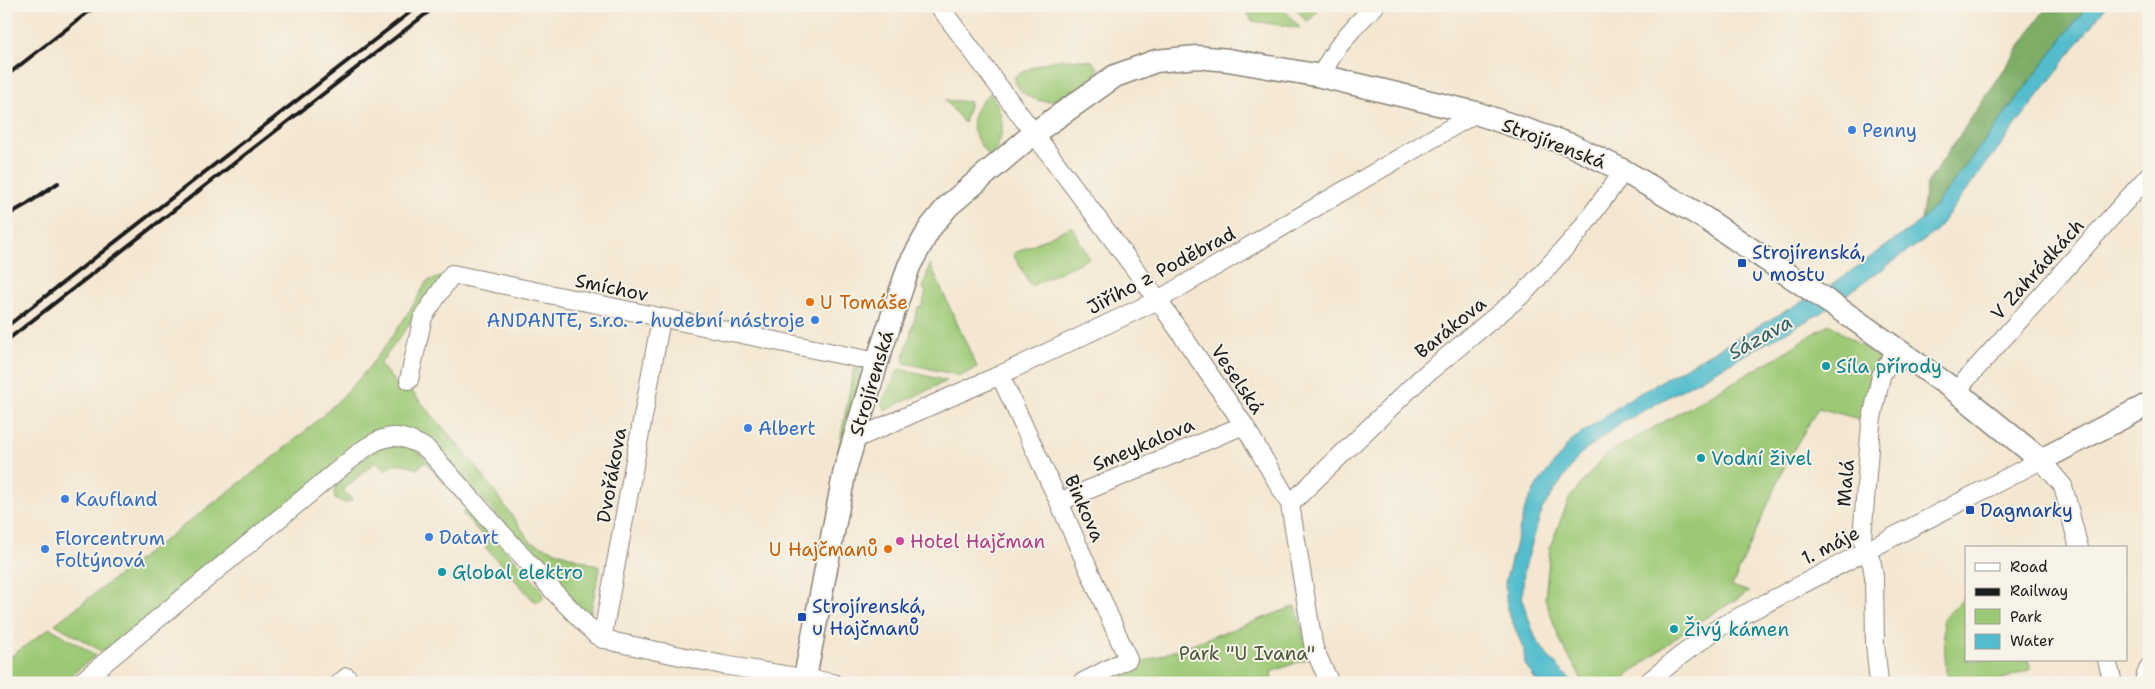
<svg xmlns="http://www.w3.org/2000/svg" width="2155" height="689" viewBox="0 0 2155 689" font-family="'Shantell Sans',sans-serif">
<rect width="100%" height="100%" fill="#f7f3e8"/>
<filter id="ink" filterUnits="userSpaceOnUse"><feTurbulence type="fractalNoise" baseFrequency=".02" numOctaves="2"/><feDisplacementMap in="SourceGraphic" scale="10" xChannelSelector="R" yChannelSelector="G"/><feConvolveMatrix kernelMatrix="1 2 1 2 8 2 1 2 1" color-interpolation-filters="sRGB"/></filter>
<filter id="wash" filterUnits="userSpaceOnUse"><feTurbulence type="fractalNoise" baseFrequency=".0096" numOctaves="4" result="noise"/><feDisplacementMap in="SourceGraphic" scale="20" xChannelSelector="R" yChannelSelector="G"/><feGaussianBlur stdDeviation="1.12" result="paint"/><feColorMatrix in="noise" values="0 0 0 0 0 0 0 0 0 0 0 0 0 0 0 0 0 1.4 0 .05"/><feComposite in="paint" operator="in"/></filter>
<g filter="url(#wash)">
<rect width="100%" height="100%" fill="#f4e7d2"/>
<path fill="#9dc976" stroke="#5c7249" d="M1258,6H1281L1300,28L1252,21L1248,14Z
M1294,6H1316L1317,13L1307,22Z
M1069,59L1092,61L1098,68C1097,77 1087,82 1080,87C1064,97 1049,107 1030,97C1020,92 1017,88 1014,77C1032,66 1048,60 1069,59Z
M990,93C1005,114 1006,133 993,155L989,156C969,132 965,116 990,93Z
M945,100L970,102L964,123Z
M1072,226L1089,258L1031,286L1013,254Z
M930,264L977,367L961,376L905,363L903,360L918,307H922L926,290L923,289Z
M445,276L380,364L400,389L408,387L475,465L531,542L600,567L589,619L439,450C425,437 414,433 396,429L108,652L104,649L101,651L55,624C107,584 159,544 211,505C262,466 315,428 358,380C385,349 407,317 427,281Z
M1829,324L1884,361L1867,421L1818,408L1786,463L1732,586L1749,592L1688,628L1619,683H1584L1561,643L1545,599L1550,547L1569,499L1604,456L1777,357Z
M854,367L859,369L861,379L836,464Z
M899,369L947,381L886,410L881,403Z
M399,444L417,450L542,590L543,599L538,602L533,600L485,547L489,543L463,514V511L467,509L425,462L417,469C403,464 399,460 385,470L376,461L343,490L352,500L345,503L335,498L334,493L336,484L366,456L381,447Z
M1964,598H1966V660H2028L2031,669L1992,683H1951L1946,671L1943,619Z
M1296,606L1309,658L1271,672L1272,683H1099L1121,670Z
M50,628L96,655L62,683H6V660Z"/>
<path fill="#7ead67" stroke="#4d6442" d="M2047,6H2087L1934,207L1921,221L1926,185Z"/>
<path fill="#52bdcd" stroke="#376c74" d="M2087,6H2106L1935,232L1819,314L1623,422L1579,455L1542,509L1524,571L1522,600L1536,639L1547,655L1573,683H1538L1525,664L1524,650L1507,609L1505,583L1526,505L1538,484L1571,441L1626,401L1833,284L1921,221L1934,207Z"/>
</g>
<g filter="url(#ink)">
<g fill="none" stroke-linecap="round" stroke-linejoin="round">
<g stroke="#888277" stroke-width="20">
<path id="minor" d="M939,6L1158,300L1244,425L1290,504L1314,649L1330,683
M1321,76C1334,48 1353,27 1375,6
M1000,375L1059,502L1128,659L1081,683
M409,380L423,317L452,274L877,362
M1956,391L2149,175
M853,440L1000,375L1158,300L1476,113
M1059,502L1244,425
M1290,504L1421,378L1524,293L1575,237L1624,171
M602,639L661,319
M2107,660L2113,683
M80,683L361,451C387,432 400,433 427,449L557,595L596,635L615,642L723,665L833,683
M340,683L347,677
M1647,683L1680,656L1720,627L2041,460L2063,486L2079,548
M1879,683L1875,643L1874,576L1872,564L1862,539L1871,423L1881,376L1896,349
M2148,683L2145,677L2149,667"/>
</g>
<g stroke="#888277" stroke-width="25">
<path id="tertiary" d="M804,683L845,470L877,362L909,266L930,228L948,206L1033,134L1115,76L1156,61L1197,57L1228,60L1321,76L1476,113L1571,145L1624,171L1706,219L1851,317L1956,391L2041,460L2149,404"/>
</g>
<use href="#minor" stroke="#fff" stroke-width="18"/>
<use href="#tertiary" stroke="#fff" stroke-width="22"/>
<path stroke="#1c1c1c" stroke-width="4" d="M6,76L96,6
M6,216L27,204L58,183
M6,327L418,6
M6,341L436,6"/>
</g>
</g>
<g fill="#3f7fe0" stroke="#f7f3e8" stroke-width="2">
<circle cx="1852" cy="130" r="5"/>
<circle cx="815" cy="320" r="5"/>
<circle cx="748" cy="428" r="5"/>
<circle cx="65" cy="499" r="5"/>
<circle cx="429" cy="537" r="5"/>
<circle cx="45" cy="549" r="5"/>
</g>
<g fill="#1a4fb4" stroke="#f7f3e8" stroke-width="2">
<rect x="1737" y="258" width="10" height="10" rx="2.5"/>
<rect x="1965" y="505" width="10" height="10" rx="2.5"/>
<rect x="797" y="612" width="10" height="10" rx="2.5"/>
</g>
<g fill="#e8710a" stroke="#f7f3e8" stroke-width="2">
<circle cx="810" cy="302" r="5"/>
<circle cx="888" cy="549" r="5"/>
</g>
<g fill="#0f9aa8" stroke="#f7f3e8" stroke-width="2">
<circle cx="1826" cy="366" r="5"/>
<circle cx="1701" cy="458" r="5"/>
<circle cx="442" cy="572" r="5"/>
<circle cx="1674" cy="629" r="5"/>
</g>
<circle fill="#d1479c" stroke="#f7f3e8" stroke-width="2" cx="900" cy="541" r="5"/>
<g text-anchor="middle" stroke-width="4" stroke-linejoin="round" paint-order="stroke">
<g font-size="19" fill="#366cbe" stroke="#f7f3e8" text-anchor="start">
<text x="1862" y="137">Penny</text>
<text x="805" y="327" text-anchor="end">ANDANTE, s.r.o. - hudební nástroje</text>
<text x="758" y="435">Albert</text>
<text x="75" y="506">Kaufland</text>
<text x="439" y="544">Datart</text>
<text x="55" y="545">Florcentrum<tspan x="55" dy="22">Foltýnová</tspan></text>
</g>
<g font-size="19" fill="#1c1c1c" stroke="#f7f3e8">
<text transform="translate(1554 143) rotate(21)" y="7">Strojírenská</text>
<text transform="translate(2037 269) rotate(-48)" y="7">V Zahrádkách</text>
<text transform="translate(1161 270) rotate(-28)" y="7">Jiřího z Poděbrad</text>
<text transform="translate(612 287) rotate(12)" y="7">Smíchov</text>
<text transform="translate(1450 327) rotate(-39)" y="7">Barákova</text>
<text transform="translate(1238 379) rotate(56)" y="7">Veselská</text>
<text transform="translate(871 383) rotate(-73)" y="7">Strojírenská</text>
<text transform="translate(1143 444) rotate(-23)" y="7">Smeykalova</text>
<text transform="translate(611 475) rotate(-80)" y="7">Dvořákova</text>
<text transform="translate(1845 483) rotate(-85)" y="7">Malá</text>
<text transform="translate(1085 508) rotate(66)" y="7">Binkova</text>
<text transform="translate(1830 545) rotate(-27)" y="7">1. máje</text>
</g>
<g font-size="19" fill="#164399" stroke="#f7f3e8" text-anchor="start">
<text x="1752" y="259">Strojírenská,<tspan x="1752" dy="22">u mostu</tspan></text>
<text x="1980" y="517">Dagmarky</text>
<text x="812" y="613">Strojírenská,<tspan x="812" dy="22">u Hajčmanů</tspan></text>
</g>
<g font-size="19" fill="#c56008" stroke="#f7f3e8" text-anchor="start">
<text x="820" y="309">U Tomáše</text>
<text x="878" y="556" text-anchor="end">U Hajčmanů</text>
</g>
<g font-size="19" fill="#0d838f" stroke="#f7f3e8" text-anchor="start">
<text x="1836" y="373">Síla přírody</text>
<text x="1711" y="465">Vodní živel</text>
<text x="452" y="579">Global elektro</text>
<text x="1684" y="636">Živý kámen</text>
</g>
<g font-size="19" fill="#b23c85" stroke="#f7f3e8" text-anchor="start">
<text x="910" y="548">Hotel Hajčman</text>
</g>
<g font-size="19" fill="#49593c" stroke="#f7f3e8">
<text x="1247" y="660">Park "U Ivana"</text>
</g>
<g font-size="20" font-style="italic" fill="#325c63" stroke="#f7f3e8">
<text transform="translate(1760 337) rotate(-29)" y="7">Sázava</text>
</g>
</g>
<rect width="2155" height="689" fill="none" stroke="#f7f3e8" stroke-width="25"/>
<rect x="1965" y="546" width="162" height="115" fill="#f7f3e8" stroke="#9f9d96"/>
<rect x="1975" y="563" width="25" height="8" fill="#ffffff" stroke="#9f9d96"/>
<text x="2010" y="572" font-size="15" fill="#1c1c1c">Road</text>
<rect x="1975" y="588" width="25" height="8" fill="#1c1c1c" stroke="#9f9d96"/>
<text x="2010" y="596" font-size="15" fill="#1c1c1c">Railway</text>
<rect x="1975" y="609" width="25" height="15" fill="#9dc976" stroke="#9f9d96"/>
<text x="2010" y="622" font-size="15" fill="#1c1c1c">Park</text>
<rect x="1975" y="634" width="25" height="15" fill="#52bdcd" stroke="#9f9d96"/>
<text x="2010" y="646" font-size="15" fill="#1c1c1c">Water</text>
</svg>
